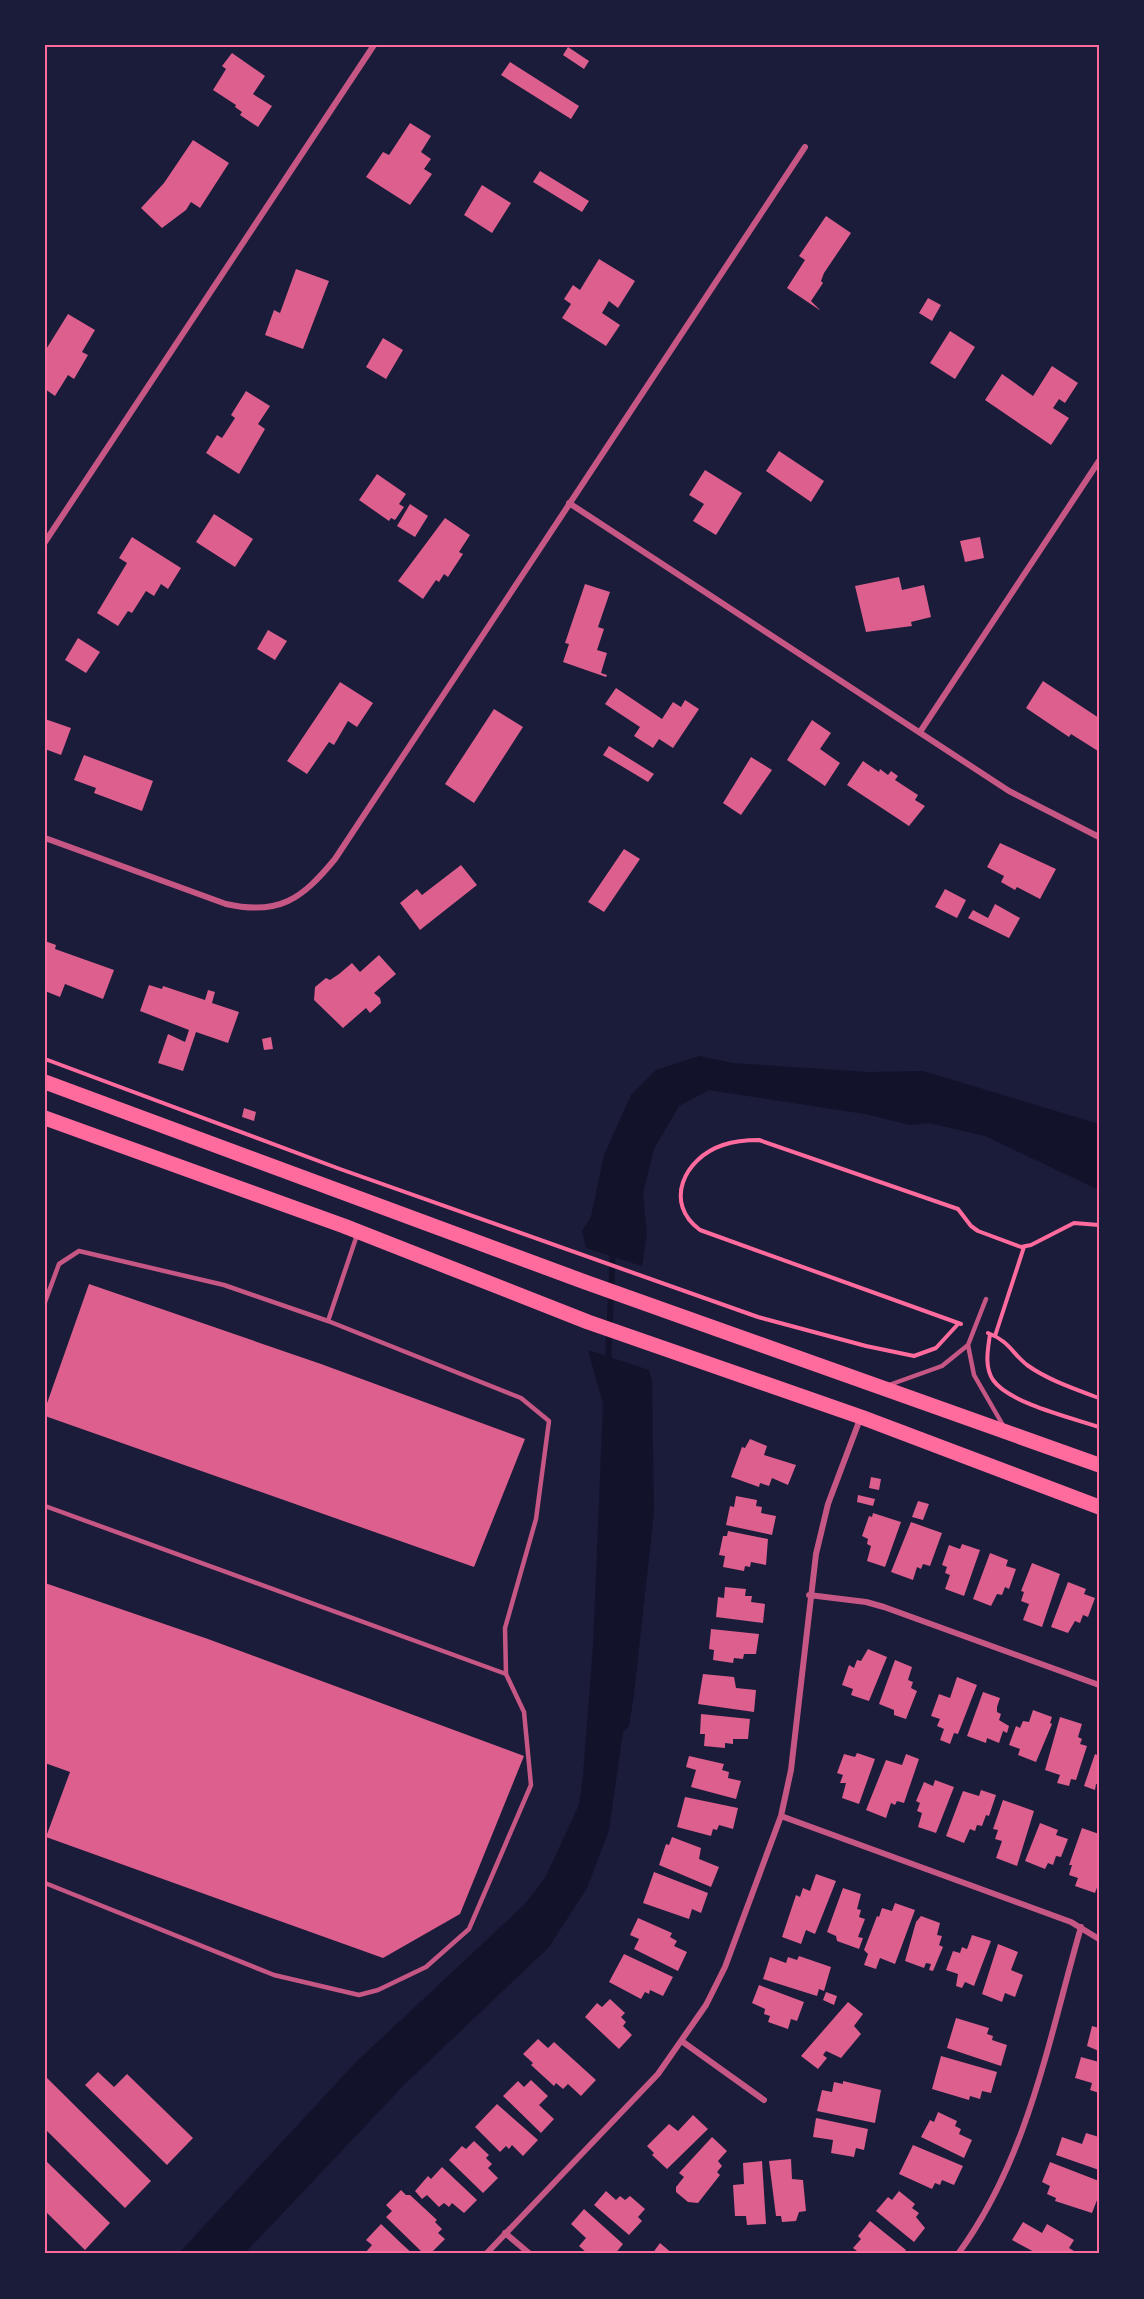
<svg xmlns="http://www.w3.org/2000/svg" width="1144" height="2299" viewBox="0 0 1144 2299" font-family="'Fira Sans',sans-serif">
<rect width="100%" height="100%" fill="#1b1b3a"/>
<path fill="#12122b" d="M699,1056L733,1063L869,1072L923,1071L1099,1124V1190L985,1136L929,1123L910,1125L865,1114L709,1090L679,1106L654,1149L643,1193L647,1234L642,1266L586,1248L582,1231L591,1217L604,1155L631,1095L656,1070Z
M588,1350L649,1370L652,1381L654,1513L634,1694L629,1726L623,1732L609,1830L587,1888L549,1947L404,2085L244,2254H178L356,2062L525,1904L545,1878L579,1805L583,1775L593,1646L603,1404Z"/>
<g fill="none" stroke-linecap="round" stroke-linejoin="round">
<path stroke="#12122b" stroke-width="6" d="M608,1362L613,1250"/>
</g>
<path fill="#dd5f8e" d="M568,47L589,61L584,69L563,55Z
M232,53L265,76L253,94L272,106L258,127L240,115L242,112L235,107L236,105L213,90L226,69L222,66Z
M510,62L579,106L571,119L501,75Z
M410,123L431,136L421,152L431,159L424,169L432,174L410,205L366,177L383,152L389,155Z
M193,140L229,163L200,208L191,202L186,210L162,228L141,208L164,183Z
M540,171L589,201L582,212L533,182Z
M482,185L511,203L492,233L464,215Z
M826,216L851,233L824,273L821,281L823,283L811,301L821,311L787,288L805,260L799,256Z
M599,259L635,281L618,308L609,301L602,313L620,325L606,346L562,318L571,304L564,299L573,285L580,290Z
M296,269L329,281L303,349L265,335L274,310L280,313Z
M928,298L941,305L932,321L919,313Z
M68,314L95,330L82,352L88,355L74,379L68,375L55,396L45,389V351Z
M950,331L975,347L955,379L930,363Z
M383,338L403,350L386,379L366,367Z
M1052,366L1078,383L1065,403L1059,399L1053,408L1069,418L1051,445L985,400L1002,374L1033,396Z
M246,391L270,406L258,424L265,429L239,474L206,453L217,435L222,438L235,418L231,415Z
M779,451L824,481L811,502L766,471Z
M705,470L742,493L716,535L693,521L704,504L689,495Z
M377,474L406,494L399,504L404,507L395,520L391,518L389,521L359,500Z
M410,504L428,516L415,537L397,526Z
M214,514L253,539L235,567L196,542Z
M445,518L470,535L459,552L463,554L448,577L444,574L439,582L436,580L423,599L398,581Z
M132,537L181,568L168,589L161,584L154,596L146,591L132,613L128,611L118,626L97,613L127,563L119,558Z
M980,537L984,558L965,562L960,541Z
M899,577L902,590L924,585L931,617L911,622L912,626L866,632L855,586Z
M585,584L610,592L598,627L604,629L597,650L607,653L601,673L607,675L606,677L563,662L569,644L565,643Z
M268,630L287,641L275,660L257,649Z
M78,638L100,652L86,673L65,660Z
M1043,681L1099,718L1098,751L1071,734L1069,737L1026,708Z
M340,682L373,703L357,727L348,721L334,745L329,742L307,774L287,761Z
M616,688L662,719L673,702L681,707L685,700L699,709L673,748L659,739L653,748L634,736L640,727L605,704Z
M494,709L523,727L474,803L445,784Z
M45,719L71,728L61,755L45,749Z
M812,720L831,733L820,749L840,763L825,786L787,760Z
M609,746L654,774L648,782L603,755Z
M84,755L153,781L142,811L94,793L96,788L74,780Z
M751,757L772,770L741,815L723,803Z
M863,761L879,772L880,769L888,775L891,771L898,776L895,780L918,795L915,800L925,806L909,826L847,785Z
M1000,843L1056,869L1040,899L1017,887L1015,890L1001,882L1004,876L987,867Z
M624,849L640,859L604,912L588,902Z
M461,865L477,885L420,930L400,903L417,889L422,895Z
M945,889L966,900L957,918L935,907Z
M995,904L1020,918L1009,938L968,918L973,910L988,918Z
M45,941L56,945L55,949L114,970L103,999L65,984L60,997L45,991Z
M379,955L396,974L374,993L380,998L381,1003L370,1013L366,1008L343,1028L314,1000L315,987L326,978L330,980L339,974L352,963L360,972Z
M149,985L162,989L163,986L205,1000L208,990L215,992L212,1003L239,1012L228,1043L196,1032L183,1071L158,1063L168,1034L185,1042L189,1030L140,1011Z
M271,1037L273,1049L264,1050L262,1039Z
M244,1108L256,1112L254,1121L242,1117Z
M89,1284L321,1364L525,1439L474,1567L45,1416V1409Z
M750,1439L767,1446L764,1455L796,1465L788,1485L772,1478L769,1486L760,1483L759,1487L731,1477L742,1447L745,1448Z
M871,1477L881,1479L879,1490L869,1488Z
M858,1495L875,1499L873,1506L857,1502Z
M736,1496L757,1500L756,1506L762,1507L761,1513L776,1516L772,1535L726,1525L730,1506L734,1507Z
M918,1501L929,1504L923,1520L912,1517Z
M873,1513L901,1522L885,1567L867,1561L871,1546L867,1544L868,1539L862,1536L869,1516L872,1517Z
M911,1522L942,1533L930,1566L923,1564L921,1569L917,1567L913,1580L891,1572Z
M728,1531L768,1539L766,1565L751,1562L750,1567L745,1566L744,1571L723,1567L725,1556L719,1555L723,1536H727Z
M962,1544L980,1550L964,1596L945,1589L950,1575L945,1573L947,1567L942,1565L949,1545L960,1549Z
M990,1553L1008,1560L1006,1566L1016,1569L1009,1589L1005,1587L1002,1595L997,1594L991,1606L973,1599Z
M1032,1563L1060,1574L1042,1627L1023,1620L1029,1604L1021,1601L1024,1592L1021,1591Z
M1068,1582L1086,1589L1084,1594L1095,1598L1088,1617L1083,1615L1080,1623L1075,1621L1068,1633L1051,1627Z
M45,1583L208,1639L524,1756L460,1914L383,1958L46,1837L70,1772L45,1763Z
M725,1587L746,1589L745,1596H752L751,1602L765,1604L763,1623L716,1617L718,1597L724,1598Z
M711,1629L759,1634L756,1654H744L743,1659L734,1658L733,1663L713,1660L714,1650L709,1649Z
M868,1649L887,1657L869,1701L851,1695L853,1689L842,1685L849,1665L854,1668L857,1660L861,1661Z
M895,1660L912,1667L908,1680L913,1682L911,1688L917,1691L906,1719L894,1715V1710L879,1704Z
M703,1674L734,1677L736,1688L756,1690L754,1712L698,1704Z
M957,1677L977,1685L958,1734L954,1733L950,1744L940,1740L944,1729L937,1726L940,1719L931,1716L939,1694L950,1698Z
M983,1692L1000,1698L997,1707V1712L1001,1714L999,1720L1009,1726L1007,1733L1003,1731L999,1743L987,1738L986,1743L967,1736Z
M1033,1710L1052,1717L1050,1723L1052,1724L1036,1762L1018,1755L1020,1749L1009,1745L1016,1726L1020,1728L1023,1721L1029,1722Z
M701,1714L750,1719L748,1739H733V1744L725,1743V1748L704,1746L705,1734H700Z
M1060,1717L1082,1724L1078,1737L1082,1739L1080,1744L1087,1746L1076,1780L1071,1779L1069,1786L1057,1783L1060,1775L1045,1770Z
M857,1753L875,1759L859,1804L842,1798L846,1783H840L843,1775L837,1773L844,1754L855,1757Z
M906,1754L919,1759L904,1803L897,1801L895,1805L891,1803L886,1818L866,1810L886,1760L902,1765Z
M1095,1754L1099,1756V1785L1096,1784L1095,1790L1084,1786Z
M689,1756L724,1764L722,1770L729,1772L728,1778L741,1781L736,1799L691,1787L696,1770L686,1767Z
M935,1780L954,1787L936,1833L918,1827L922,1813L917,1811L920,1803L916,1801L924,1782L933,1786Z
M981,1790L996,1795L989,1816L986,1815L982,1826L977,1825L975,1831L970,1829L964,1843L946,1836L963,1791L979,1796Z
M685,1797L738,1808L733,1829L719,1825L717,1830L713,1829L711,1836L677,1827Z
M1003,1800L1034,1811L1017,1866L996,1858L1002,1841L995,1839L998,1830L993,1829Z
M1040,1823L1058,1830L1056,1835L1068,1839L1061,1857L1056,1856L1053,1865L1048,1863L1045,1869L1025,1861Z
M1082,1828L1099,1834V1882L1095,1893L1075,1886L1078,1878L1069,1875L1072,1865H1069Z
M672,1837L701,1848L699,1859L719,1867L711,1887L659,1865L666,1844L669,1845Z
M654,1872L708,1893L701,1913L692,1909L689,1919L643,1903Z
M816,1874L836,1881L815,1934L806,1930L801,1944L782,1937L796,1895L800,1897L803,1888L810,1891Z
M843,1888L861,1894L857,1909L861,1910L859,1917L865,1919L858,1937L863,1938L859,1949L837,1941L836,1936L827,1932Z
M895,1903L915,1910L895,1964L880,1958L876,1969L864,1965L868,1954L864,1950L877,1916L879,1917L882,1908L892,1911Z
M921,1916L940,1923L937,1935L942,1936L939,1945L943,1947L933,1971L929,1970L931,1964L926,1963L924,1968L905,1961L916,1922Z
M638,1918L672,1933L670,1937L677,1941L674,1946L687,1952L678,1971L634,1949L639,1939L630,1935Z
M972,1935L991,1941L974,1986L965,1982L962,1988L956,1986L958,1974L946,1970L953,1951L960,1953L962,1947L967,1949Z
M998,1944L1018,1952L1011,1970L1023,1975L1015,1997L1005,1993L1002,2002L982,1994Z
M624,1954L673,1977L663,1996L650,1990L649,1994L645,1992L641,1999L609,1982Z
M799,1956L831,1967L824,1991L819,1989L817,1996L763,1979L770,1957L786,1963L788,1957L797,1960Z
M759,1985L804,2002L797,2021L791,2019L788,2029L768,2022L770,2016L764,2014L765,2009L752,2003Z
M826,1992L837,1996L834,2005L823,2000Z
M610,1999L625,2013L621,2017L626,2022L623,2026L632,2035L619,2049L585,2017L597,2003L602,2007Z
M848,2002L863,2014L854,2026L861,2034L841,2058L826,2051L823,2055L827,2058L818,2069L801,2056Z
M956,2018L989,2028L987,2034L993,2036L992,2040L1007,2045L1001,2066L947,2048Z
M1092,2026L1099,2028V2051L1087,2046Z
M538,2039L548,2048L554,2042L596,2080L581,2096L568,2084L563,2089L556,2083L554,2086L531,2065L533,2063L523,2054Z
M941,2056L997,2072L991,2093L982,2091L980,2099L970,2096L969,2100L932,2089Z
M1081,2057L1099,2062V2093L1090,2090L1092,2083L1075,2078Z
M98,2072L114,2087L127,2074L193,2138L167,2165L85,2085Z
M45,2076L151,2181L125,2208L45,2129Z
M531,2080L548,2096L539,2105L554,2119L541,2133L503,2096L518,2081L524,2087Z
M843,2081L881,2090L875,2123L817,2111L822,2090L832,2092L834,2082L843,2084Z
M497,2104L538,2140L523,2156L512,2145L509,2149L506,2146L500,2152L475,2127Z
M938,2112L957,2121L955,2126L961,2129L959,2134L972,2140L964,2158L921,2137L930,2120L934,2122Z
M693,2115L708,2129L667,2169L652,2155L654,2153L647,2146L669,2124L678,2131Z
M816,2118L868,2129L864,2150L856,2148L854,2157L831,2153L833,2140L813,2137Z
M1086,2133L1099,2137V2170L1056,2155L1062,2137L1082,2144Z
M712,2137L727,2151L718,2161L722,2166L717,2172L720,2175L698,2203L688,2202L676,2192V2187L684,2177L679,2173Z
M474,2141L489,2155L486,2158L492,2164L488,2168L498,2178L483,2193L449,2160L462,2146L466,2149Z
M913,2145L963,2166L954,2185L942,2180L940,2185L935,2183L932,2189L899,2174Z
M791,2159L792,2179L803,2180L806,2211L799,2212L796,2221L782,2222L781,2216H776L769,2161Z
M45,2160L110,2223L85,2250L45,2211Z
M762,2161L766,2224L747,2225L746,2216H735L733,2185L744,2184L743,2163Z
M1050,2162L1099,2181V2195L1092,2213L1055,2201L1056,2198L1047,2194L1050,2186L1042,2182Z
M442,2167L477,2200L464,2213L452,2203L449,2207L444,2203L439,2207L427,2195L422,2199L415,2191L428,2176L431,2179Z
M401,2190L406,2195H410L437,2220L435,2222L442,2229L438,2233L445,2239L430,2254H424L386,2217L392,2211L386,2205Z
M606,2191L616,2200L620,2196L625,2200L630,2196L645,2209L638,2217L642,2221L629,2235L594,2205Z
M899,2191L915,2204L912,2208L919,2213L916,2217L925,2228L914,2242L876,2211L888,2197L892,2200Z
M584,2209L623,2244L615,2254H588L579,2246L586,2238L571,2224Z
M870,2221L906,2250L903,2254H861L853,2248L861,2239L858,2236Z
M1023,2222L1042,2233L1047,2224L1074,2240L1069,2248L1079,2254H1038L1012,2240Z
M381,2224L403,2245L413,2254H367L365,2253L372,2245L366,2240Z
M660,2243L673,2254H652Z"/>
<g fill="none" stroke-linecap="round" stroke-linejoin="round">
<path stroke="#ff6b9d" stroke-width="4" d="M45,1059L340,1169L758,1317L866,1346L914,1356L936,1348L959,1323
M961,1324L700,1230C663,1203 684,1158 723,1145C735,1141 746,1140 759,1140L958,1209L971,1226L978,1231L1021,1247L1031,1245L1074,1223L1099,1225
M988,1333C1009,1341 1012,1353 1027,1365C1048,1380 1075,1389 1099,1398
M990,1334C988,1349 984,1366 993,1380C1009,1403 1072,1418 1099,1427
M995,1336L1024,1247"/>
<path stroke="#c65784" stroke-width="4.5" d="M45,1302L59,1264L79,1251L224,1285L328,1321L357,1235
M968,1345L974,1375L1004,1427
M889,1385L942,1366L968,1345L986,1299
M45,1506L506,1674
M45,1883L274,1975L359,1995L378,1990L426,1967L469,1929L531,1785L524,1712L506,1674L505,1628L536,1519L549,1421L521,1398L328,1321"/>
<path stroke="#c65784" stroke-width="6" d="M569,503L1009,791L1099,837
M45,542L374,45
M920,732L1099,461
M45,838L226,904C279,916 302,899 335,859L805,147
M809,1595L866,1602L884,1607L1099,1685
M781,1816L1071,1922L1099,1939
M683,2042L764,2100
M505,2233L530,2254
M486,2254L658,2074L706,2005L725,1967L781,1816L791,1770L816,1554L828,1504L860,1419
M958,2254C1028,2159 1049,2038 1081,1927"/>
<path stroke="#ff6b9d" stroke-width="15" d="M45,1082L585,1282L1099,1465
M45,1118L344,1226L588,1322L861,1417L1099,1507"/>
</g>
<rect width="1144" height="2299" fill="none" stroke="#1b1b3a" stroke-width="93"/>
<rect x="46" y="46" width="1052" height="2206" fill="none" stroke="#ff6b9d" stroke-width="2"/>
</svg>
